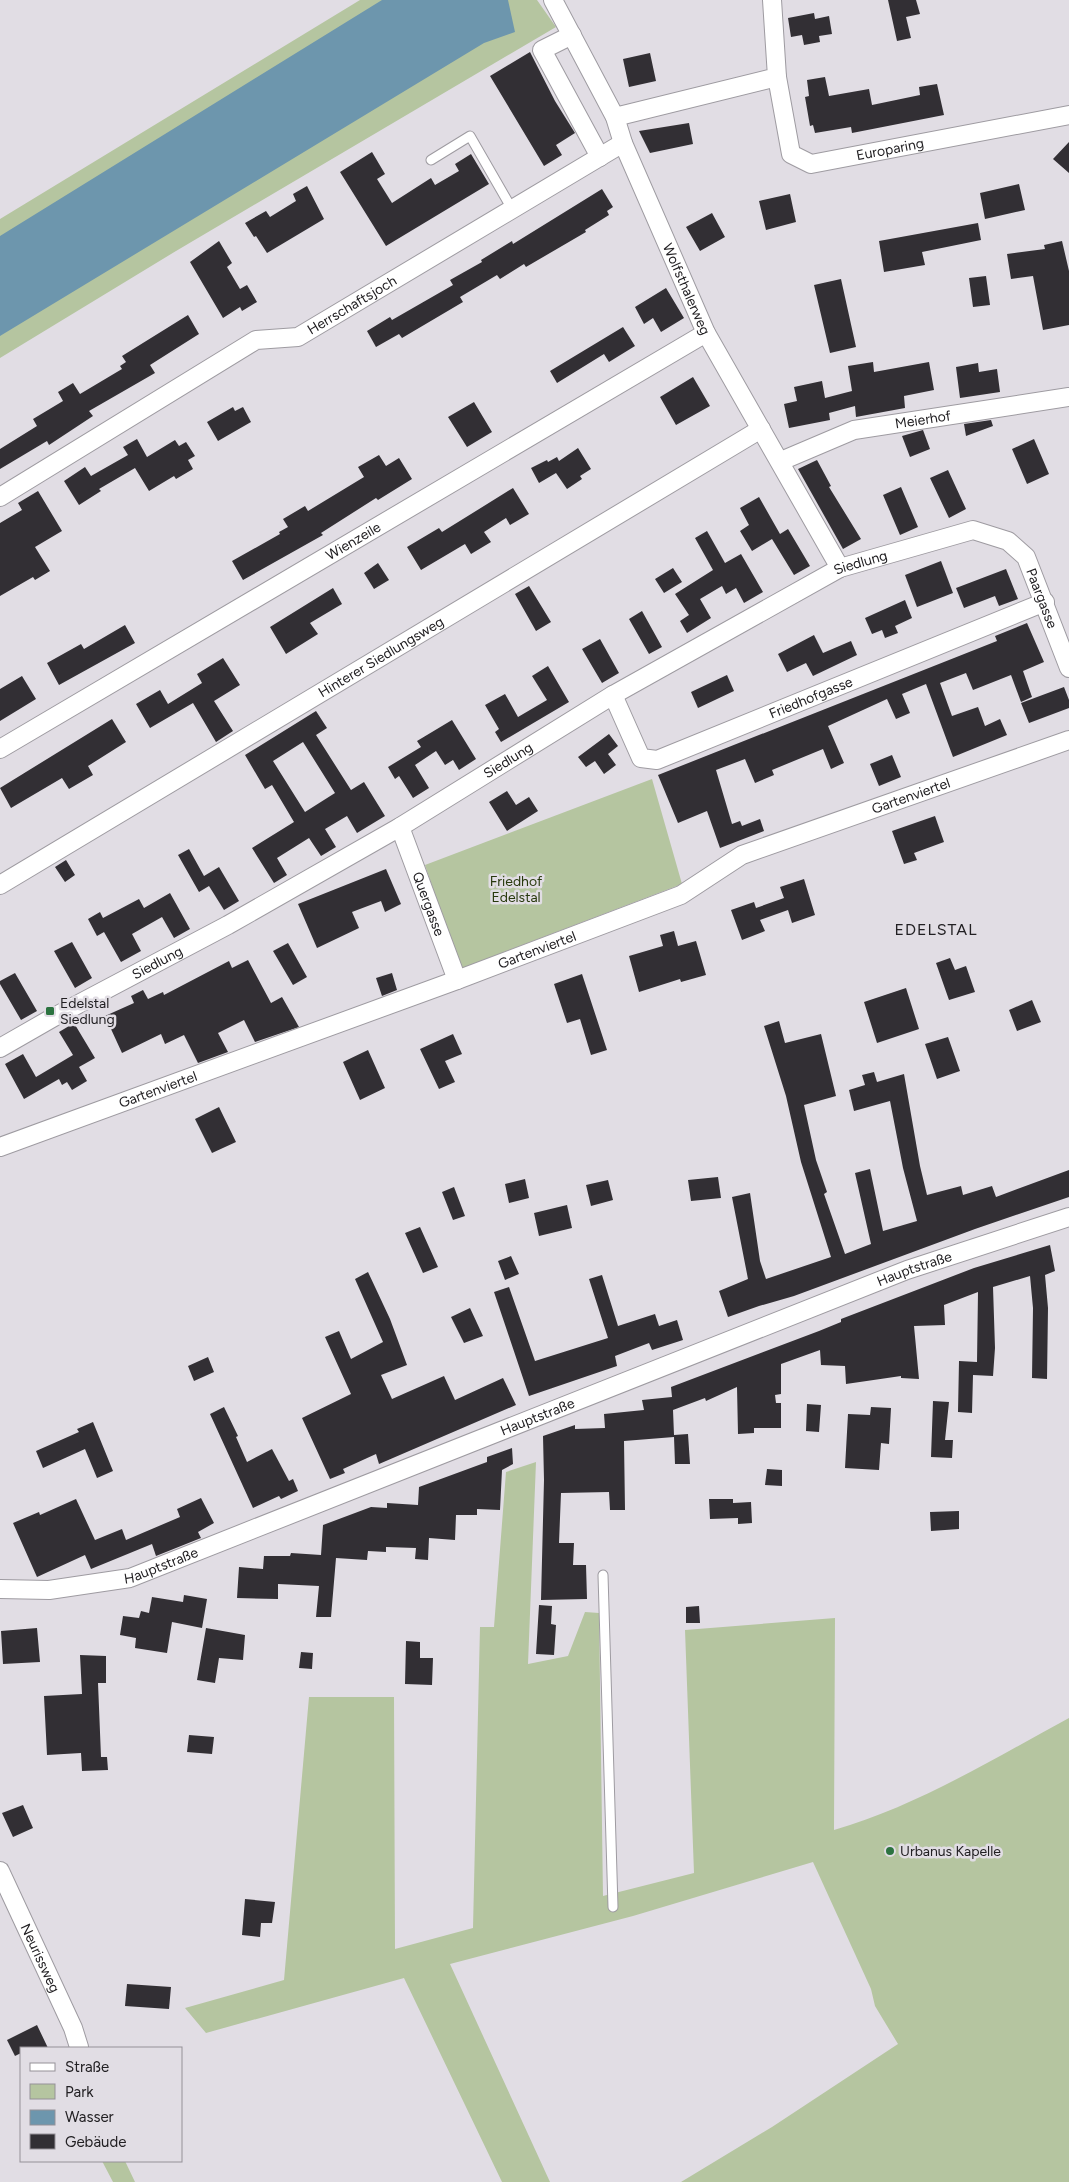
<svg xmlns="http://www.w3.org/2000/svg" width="1069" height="2182" viewBox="0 0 1069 2182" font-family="Figtree,sans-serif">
<rect width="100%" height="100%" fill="#e1dde4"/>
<path fill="#b5c5a0" d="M360,0H537L556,27L176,251L0,358V219Z
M652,779L682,884L460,969L425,865Z
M536,1462L528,1664L568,1656L585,1612L599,1613L603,1896L694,1873L685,1630L835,1618L834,1830C917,1806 993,1759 1069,1718V2182H681L772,2127L898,2044L875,2006L871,1989L813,1862L633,1916L450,1964L550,2182H502L404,1978L206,2033L185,2008L284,1980L309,1697H394L395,1949L473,1928L480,1627H494L506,1472Z
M102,2161H125L135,2182H113Z"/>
<path fill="#6d96ad" d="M382,0H508L515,32L484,43L0,336V236Z"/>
<path fill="#322f34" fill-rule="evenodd" d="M888,0H916L920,14L906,17L911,38L897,41Z
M814,13L815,19L829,16L832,34L819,36L820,42L804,45L802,35L791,37L788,18Z
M530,52L555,101L575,133L556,145L562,155L544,166L490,76Z
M650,53L656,81L629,87L623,59Z
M825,77L829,96L869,89L872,105L920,95L919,87L937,84L944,115L852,133L851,127L815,133L813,125L810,126L805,97L809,96L807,80Z
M689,123L693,144L650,153L639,131Z
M1069,142V173L1053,159Z
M372,152L385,174L377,179L392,203L431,178L435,185L459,171L455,164L471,154L489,184L386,246L340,172Z
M1019,184L1025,210L985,219L980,193Z
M307,186L324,219L267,253L256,236L254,237L245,223L266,211L270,217L296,201L293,194Z
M602,189L613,207L607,211L609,215L585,230L586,232L526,267L524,264L500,279L497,275L460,297L463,302L402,338L399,334L376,347L367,331L390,317L392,320L453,285L450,280L482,262L481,260L512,241L513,244Z
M790,194L796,222L766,230L759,201Z
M712,213L725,237L700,251L686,227Z
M978,223L981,240L922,252L925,265L884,272L879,241Z
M219,241L232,263L227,267L240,289L247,285L257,302L242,311L240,307L223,318L190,262Z
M1062,241L1069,271V325L1043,330L1033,276L1011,279L1007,254L1045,249L1044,245Z
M986,276L990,305L973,307L969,278Z
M841,279L856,347L830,353L814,285Z
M666,288L684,318L661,332L653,318L644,324L635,307Z
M188,315L199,334L150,365L155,373L89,411L93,416L49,445L47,441L0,469V449L37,426L33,419L63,401L58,392L73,383L80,394L122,369L120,366L126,362L122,356Z
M623,327L635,346L609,362L604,354L557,383L550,371Z
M873,362L874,372L929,362L934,390L904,396L905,408L856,417L855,406L829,413L830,420L789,428L784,404L797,401L794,387L822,381L825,398L852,391L848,366Z
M978,363L979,372L997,369L1000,392L960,398L956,367Z
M693,377L710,406L676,425L660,397Z
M474,402L492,432L467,447L448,417Z
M233,407L235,411L243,407L251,422L218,441L207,422Z
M991,420L993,426L966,436L964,424Z
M923,430L930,449L910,457L902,436Z
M137,439L147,457L175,440L179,446L186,442L195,456L188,460L193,469L176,479L174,476L149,491L135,468L99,489L101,491L79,505L64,481L85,467L91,476L128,455L123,447Z
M1034,439L1049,474L1027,484L1012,449Z
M578,448L591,469L580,476L582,479L567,489L556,473L539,483L531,468L547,460L548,462L557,457L559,461Z
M379,455L386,466L399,458L412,479L378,500L376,498L321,533L323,535L243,580L232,561L280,534L279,532L288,527L283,519L305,506L308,511L364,477L358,467Z
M817,460L831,486L829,487L861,539L843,549L798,469Z
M948,470L966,509L949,518L930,478Z
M901,487L918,527L900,535L883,495Z
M513,488L529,514L510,525L506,518L484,532L491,542L471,554L465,544L421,570L407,547L439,528L442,532Z
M38,491L62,531L35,547L50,571L35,580L33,577L0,596V523L22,510L18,503Z
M759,497L780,534L788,529L810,566L794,575L772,539L752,551L740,531L749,525L740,508Z
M707,531L725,563L741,554L763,592L744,603L736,588L726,594L722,586L700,599L711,618L687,633L680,621L689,615L675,594L713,570L695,538Z
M941,561L953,593L917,607L905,575Z
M378,563L389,580L374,589L364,573Z
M673,568L682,582L664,593L655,579Z
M1006,569L1018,599L999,606L995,596L964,608L956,588Z
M529,586L551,622L536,631L515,594Z
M333,588L342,604L310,623L318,634L286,654L270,627Z
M905,600L912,618L895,626L898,633L885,638L882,630L872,634L865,618Z
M642,611L662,647L649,654L629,619Z
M1027,623L1044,662L1023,671L1032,697L1021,702L1011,675L973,690L966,673L940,683L952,716L978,707L985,726L1000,719L1007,735L953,757L926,684L902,694L910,713L896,719L887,699L828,726L844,763L831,769L823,749L772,770L774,775L755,783L745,759L716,770L732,824L740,821L742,826L760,819L764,831L720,848L707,811L678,823L658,775L997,641L995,636Z
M125,625L135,643L59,685L47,663L81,644L84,649Z
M814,635L823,653L851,641L857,655L813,676L806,663L787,672L778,654Z
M600,639L619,673L602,683L582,649Z
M223,658L240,685L214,701L233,731L216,742L193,703L150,728L136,704L160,690L168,704L202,683L197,674Z
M548,666L569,702L501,742L495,732L499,729L485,705L505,694L518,717L547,700L532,676Z
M727,675L734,691L698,708L691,692Z
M22,676L36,699L0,721V689Z
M1064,687L1069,700V708L1029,723L1021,703Z
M316,711L327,728L316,735L351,790L364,782L385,816L357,833L347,816L325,829L336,847L321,856L309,838L277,858L287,875L274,883L252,848L294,822L272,785L265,789L245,755ZM303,742L335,793L305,812L273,761Z
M112,719L126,742L88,766L93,775L69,789L62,778L11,808L0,788Z
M452,720L476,759L459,770L453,760L445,765L436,751L415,765L429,788L413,798L399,776L395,779L388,767L421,747L417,741Z
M609,734L618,746L608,754L616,765L604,774L595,761L586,767L578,757Z
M892,755L901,777L879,786L870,764Z
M507,791L516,805L529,797L538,811L507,831L489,802Z
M935,816L944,842L914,853L917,860L904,864L892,831Z
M189,849L204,876L219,867L239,901L224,910L209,886L199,892L178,855Z
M66,860L75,875L65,882L55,867Z
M386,869L401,904L385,912L381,901L352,912L359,928L317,948L298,904Z
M804,879L815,915L792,923L788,910L760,920L765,931L742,940L731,910L754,902L756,908L784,898L780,887Z
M170,893L190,929L174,938L162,917L132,934L141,951L121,962L104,932L97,936L88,919L100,912L103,918L139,899L144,908Z
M674,931L678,946L696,941L706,975L681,982L680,979L639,992L629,956L663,946L660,935Z
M72,942L92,978L75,988L54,951Z
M288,943L307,977L293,985L273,951Z
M950,958L955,970L966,966L975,992L949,1000L936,963Z
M248,960L271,1003L282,997L299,1027L255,1042L244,1020L218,1033L228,1052L198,1063L184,1035L165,1044L161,1034L122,1053L105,1016L134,1003L131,996L143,990L148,999L163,992L164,995L229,961L232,968Z
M15,973L37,1011L21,1020L0,984V981Z
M392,973L397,990L382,996L376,978Z
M582,974L607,1050L591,1055L580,1019L567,1023L554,984Z
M906,988L919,1029L877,1043L864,1002Z
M1032,1000L1041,1022L1017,1031L1009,1010Z
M779,1021L785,1043L821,1034L836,1096L804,1105L816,1160L827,1192L824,1194L845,1254L871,1244L855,1173L870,1169L883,1231L917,1221L903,1168L890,1101L854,1111L849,1090L865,1085L862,1075L874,1072L877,1082L904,1074L920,1166L927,1195L961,1186L963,1195L992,1186L996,1197L1069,1170V1197L975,1229L794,1296L759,1306L728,1317L719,1291L748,1279L732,1197L750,1193L760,1261L766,1279L831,1257L801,1162L786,1096L764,1026Z
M74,1023L95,1058L79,1067L87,1081L72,1090L67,1082L62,1085L59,1079L24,1099L5,1064L23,1054L36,1077L73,1055L59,1032Z
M453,1034L462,1054L445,1061L455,1082L439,1089L420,1049Z
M948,1037L960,1071L937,1079L925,1044Z
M368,1050L385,1088L360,1100L343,1062Z
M219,1107L236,1142L212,1153L195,1119Z
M718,1177L721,1198L691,1201L688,1180Z
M525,1179L529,1198L509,1203L505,1184Z
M608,1180L613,1200L591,1206L586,1185Z
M454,1187L465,1216L453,1220L442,1192Z
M567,1205L572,1228L539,1236L534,1213Z
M420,1227L438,1267L423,1273L405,1233Z
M1050,1245L1055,1271L1045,1275L1048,1308L1047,1379L1032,1378L1033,1308L1030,1276L993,1287L995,1348L993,1376L973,1375L972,1413L958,1412L959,1361L977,1362L978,1292L944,1305L945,1325L914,1326L919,1379L901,1378V1376L846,1384L845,1366L821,1365L820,1350L781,1364V1394L775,1395L776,1403H781V1428H754V1433L738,1434L737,1387L706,1401L705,1398L673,1410L674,1435L688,1434L690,1464H675L674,1437L624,1441L625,1510H610L609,1492L561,1493L559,1543H574L573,1565H586L587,1599L541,1600L544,1480L543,1436L575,1425V1429L605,1428L604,1414L644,1410L642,1400L672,1397L671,1387L819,1331L841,1322V1319L974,1268Z
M511,1256L519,1274L505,1280L498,1261Z
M368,1272L390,1319L407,1365L381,1375L392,1399L444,1376L455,1400L503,1378L516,1405L379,1464L376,1454L343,1469L345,1473L330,1479L302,1418L351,1394L325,1337L339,1331L351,1359L383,1342L355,1279Z
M602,1275L618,1326L655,1314L659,1326L677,1320L683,1340L652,1350L649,1343L615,1356L617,1366L529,1396L494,1292L509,1287L535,1361L608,1338L589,1279Z
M470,1308L483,1336L464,1343L451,1317Z
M208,1357L214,1372L194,1381L188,1366Z
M933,1401L949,1402L945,1440H953L952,1458L931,1457Z
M807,1404L821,1405L819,1432L806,1431Z
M224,1407L238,1436L236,1437L247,1462L272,1449L289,1481L293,1479L298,1491L281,1499L279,1496L253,1508L210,1414Z
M871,1407L891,1408L889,1444L881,1443L879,1470L845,1468L848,1414L870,1415Z
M93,1422L113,1471L97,1478L85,1449L43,1468L36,1451L79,1432L77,1429Z
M512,1448L513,1464L502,1470L500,1510L477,1509V1515H456L455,1540L429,1538L428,1560L415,1559L416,1548L386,1547V1552L368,1551L367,1560L336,1558L331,1617H316L319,1586L278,1584V1599L237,1598L239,1567L263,1569L264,1556H290L291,1553L321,1555L323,1525L371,1507L387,1508V1503L418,1505L419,1487L487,1462V1457Z
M767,1469L782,1470V1486L765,1485Z
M201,1498L214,1523L198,1532L201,1538L156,1556L152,1544L91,1569L85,1555L37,1577L13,1523L39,1512L40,1515L76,1499L95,1540L122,1529L126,1540L180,1517L177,1509Z
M709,1499H733V1503L751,1502L752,1523L738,1524V1518L710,1519Z
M959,1511V1529L931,1531L930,1512Z
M184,1595L207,1599L202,1628L172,1622L167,1653L135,1648L136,1638L120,1635L123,1616L139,1618L141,1611L149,1613L152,1597L183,1602Z
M539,1605L552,1606L551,1624L556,1625L554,1655L536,1654Z
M699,1606L700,1623H686V1607Z
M37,1628L40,1662L3,1664L1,1631Z
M206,1628L245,1635L243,1660L219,1658L215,1683L197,1680Z
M406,1641L420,1642V1658H433L432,1685L405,1684Z
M301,1652L313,1653L312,1669L299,1668Z
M80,1655L106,1656V1683H98L101,1757H107L108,1770L82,1771L81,1753L47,1755L44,1696L82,1694Z
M189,1735L214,1737L212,1754L187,1752Z
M23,1805L33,1828L13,1837L2,1813Z
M245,1899L275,1902L272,1923H261L260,1937L242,1935Z
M127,1984L171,1987L169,2009L125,2006Z
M37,2025L48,2048H21V2053L15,2056L7,2040Z"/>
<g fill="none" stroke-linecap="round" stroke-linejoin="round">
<g stroke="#9e9ba1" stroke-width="11">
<path id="service" d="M431,160L470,136L512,209
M603,1575L613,1907"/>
</g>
<g stroke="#9e9ba1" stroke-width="20">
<g id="minor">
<path id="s1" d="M553,0L615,117L623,143L706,333L840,568"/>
<path d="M572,35L542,50L600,157"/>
<path id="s2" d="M777,77L791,154L811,164L1069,115"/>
<path d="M615,117L777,77L772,0"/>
<path id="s3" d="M781,461L854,430L1069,397"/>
<path id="s4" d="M0,497L256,340L298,337L623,143"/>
<path id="s5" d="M613,695L641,758L657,760L1045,602"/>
<path id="s6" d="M0,749L706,333"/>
<path id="s7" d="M400,827L457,980"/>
<path id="s8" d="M0,885L761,429"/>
<path id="s9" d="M0,1048L54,1017L228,925L400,827L613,695L840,568L973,530L1008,541L1026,557L1069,668"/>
<path id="s10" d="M0,1147L457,980L681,895L742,855L1069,740"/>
<path id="s11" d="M0,1589L49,1590L130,1578L907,1270L1069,1217"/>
<path id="s12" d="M0,1871L73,2028L79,2047"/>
</g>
</g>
<use href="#service" stroke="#fff" stroke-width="9"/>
<use href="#minor" stroke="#fff" stroke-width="18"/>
</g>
<g fill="#2c7340" stroke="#e1dde4" stroke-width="2">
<rect x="45" y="1006" width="10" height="10" rx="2.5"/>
<circle cx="890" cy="1851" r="5"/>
</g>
<g text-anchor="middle" stroke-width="5" stroke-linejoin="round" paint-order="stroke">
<g font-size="14" fill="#222023" stroke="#e1dde4">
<text dy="5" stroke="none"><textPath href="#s2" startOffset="181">Europaring</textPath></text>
<text dy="5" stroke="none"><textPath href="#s1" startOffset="319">Wolfsthalerweg</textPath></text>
<text dy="5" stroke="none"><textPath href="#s4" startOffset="405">Herrschaftsjoch</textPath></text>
<text dy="5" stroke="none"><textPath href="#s3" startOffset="149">Meierhof</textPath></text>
<text dy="5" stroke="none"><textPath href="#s6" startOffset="410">Wienzeile</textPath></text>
<text dy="5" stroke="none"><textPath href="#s9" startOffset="989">Siedlung</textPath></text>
<text dy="5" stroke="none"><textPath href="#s9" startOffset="1211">Paargasse</textPath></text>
<text dy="5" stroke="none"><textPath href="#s8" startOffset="444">Hinterer Siedlungsweg</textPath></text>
<text dy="5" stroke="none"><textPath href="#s5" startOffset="251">Friedhofgasse</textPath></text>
<text dy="5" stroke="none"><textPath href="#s9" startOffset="584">Siedlung</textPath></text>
<text dy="5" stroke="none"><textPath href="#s10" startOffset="978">Gartenviertel</textPath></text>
<text dy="5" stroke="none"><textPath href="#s7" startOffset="82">Quergasse</textPath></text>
<text dy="5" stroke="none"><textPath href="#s10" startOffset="572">Gartenviertel</textPath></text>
<text dy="5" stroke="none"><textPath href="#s9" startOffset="179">Siedlung</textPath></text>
<text dy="5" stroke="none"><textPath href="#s10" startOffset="168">Gartenviertel</textPath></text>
<text dy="5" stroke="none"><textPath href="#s11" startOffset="974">Hauptstraße</textPath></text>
<text dy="5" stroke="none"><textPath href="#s11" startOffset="569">Hauptstraße</textPath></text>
<text dy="5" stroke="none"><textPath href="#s11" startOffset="164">Hauptstraße</textPath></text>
<text dy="5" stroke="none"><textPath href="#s12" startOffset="96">Neurissweg</textPath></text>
</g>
<g font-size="14" fill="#28390d" stroke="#e1dde4">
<text x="516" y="886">Friedhof<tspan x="516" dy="16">Edelstal</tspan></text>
</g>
<g font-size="14" fill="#222023" stroke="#e1dde4" text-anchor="start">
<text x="60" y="1008">Edelstal<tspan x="60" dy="16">Siedlung</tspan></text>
<text x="900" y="1856">Urbanus Kapelle</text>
</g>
<g font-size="16" letter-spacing="1" fill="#222023" stroke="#e1dde4">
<text x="936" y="935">EDELSTAL</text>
</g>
</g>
<rect x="20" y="2047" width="162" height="115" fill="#e1dde4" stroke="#959197"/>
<rect x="30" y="2063" width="25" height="8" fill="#ffffff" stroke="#959197"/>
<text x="65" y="2072" font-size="15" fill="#222023">Straße</text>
<rect x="30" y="2084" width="25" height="15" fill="#b5c5a0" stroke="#959197"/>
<text x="65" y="2097" font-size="15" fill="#222023">Park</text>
<rect x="30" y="2110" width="25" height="15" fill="#6d96ad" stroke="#959197"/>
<text x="65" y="2122" font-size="15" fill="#222023">Wasser</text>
<rect x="30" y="2134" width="25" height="15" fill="#322f34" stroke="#959197"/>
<text x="65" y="2147" font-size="15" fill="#222023">Gebäude</text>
</svg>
